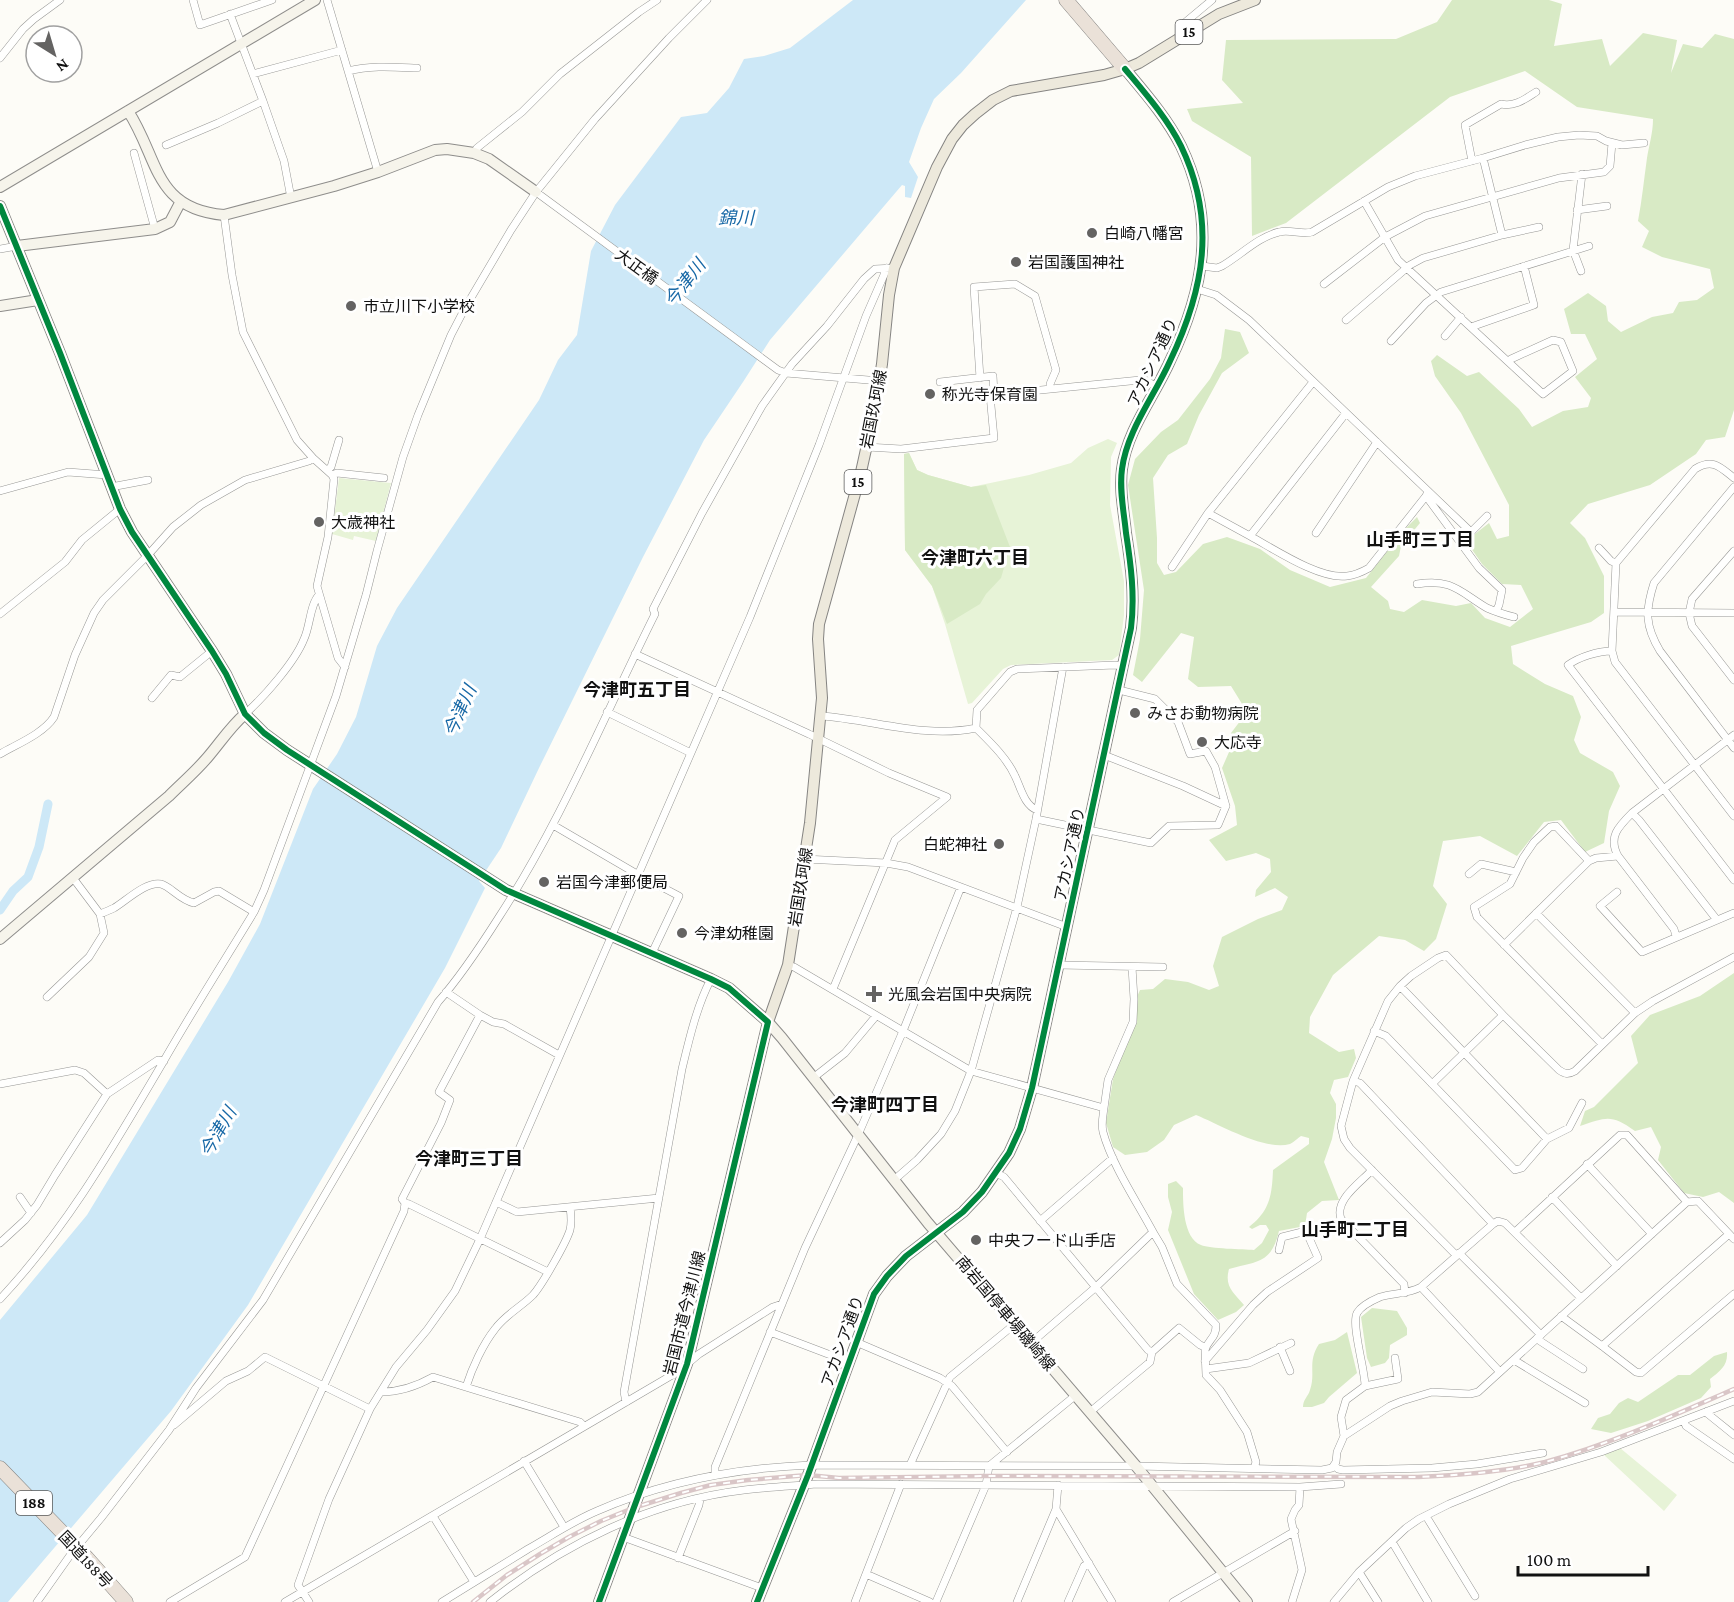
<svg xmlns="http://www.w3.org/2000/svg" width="1734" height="1602" viewBox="0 0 1734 1602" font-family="'Crimson Pro','Noto Sans JP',serif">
<rect width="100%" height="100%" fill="#fdfcf7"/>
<path fill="#e7f3d7" d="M1108,439L1117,443L1111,457L1110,505L1124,581V615L1119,655L1112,660L1011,665L1003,669L972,703L968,704L945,624L932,586L905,550L904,454L909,453L917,470L928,475L971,487L1029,475L1071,463L1088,448Z
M339,478L391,483L376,541L354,536L353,540L332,534Z
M1620,1448L1677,1495L1664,1511L1603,1454Z"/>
<path fill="#d8eac5" d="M1452,0H1549L1562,4L1554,46L1602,39L1610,66L1643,33L1677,40L1671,73L1683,44L1702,48L1715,34L1734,39V410L1725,437L1706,440L1696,454L1650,485L1588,504L1570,523L1585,538L1604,576V613L1591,622L1511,646L1513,664L1545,684L1573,696L1581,717L1574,740L1580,753L1613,772L1620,786L1609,811L1604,843L1585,852L1561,820L1544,822L1517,856L1480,836L1443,841L1433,886L1447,904L1436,939L1424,951L1405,940L1379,936L1333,975L1310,1017L1309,1033L1339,1052L1354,1049L1356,1058L1348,1077L1334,1080L1330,1093L1336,1104V1118L1332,1139L1324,1162L1339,1200L1322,1201L1307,1213L1305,1226L1279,1231C1271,1264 1258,1261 1229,1269C1224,1287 1234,1293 1244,1305L1236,1312L1218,1320L1194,1294L1168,1230L1172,1212L1168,1197V1184L1176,1181L1183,1188C1183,1204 1183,1238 1201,1245C1210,1249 1243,1249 1254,1250L1262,1243L1269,1230L1266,1225H1260L1252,1229L1249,1227C1270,1211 1272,1195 1273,1170L1309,1144V1138L1301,1136C1298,1138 1294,1142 1290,1144C1264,1151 1221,1125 1196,1115L1174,1125L1164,1140L1147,1152L1125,1155L1113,1147L1106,1123L1113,1079L1134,1023L1136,999L1140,990L1153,989L1165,979L1188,982L1209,990L1219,986L1213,966L1222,937L1258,919L1282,910L1288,897L1275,888L1255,897L1256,890L1271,872L1270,859L1256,853L1226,861L1209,840L1237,825L1235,806L1222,768L1229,752L1231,733L1247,712L1231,686L1198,687L1188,679L1194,637L1181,633L1142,682L1133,675L1140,639L1144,590L1128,485L1135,459L1161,432L1178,420L1210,379L1221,358L1225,329L1240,332L1249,353L1222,373L1199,415L1187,444L1168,455L1153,478L1157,538V563L1164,575L1176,572L1203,544L1227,537L1260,549L1290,570L1330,587L1366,578L1405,529L1417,517L1420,523L1401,546L1399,556L1371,587L1388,601L1390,609L1404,612L1422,600L1456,606L1471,603L1485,618L1510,627L1533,609L1521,585L1502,584L1482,564L1466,541L1489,523L1497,539L1509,536V505L1461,413L1435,376L1431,361L1437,355L1467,376L1479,372L1519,409L1532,427L1563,411L1588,407L1591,398L1575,377L1597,359L1585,334H1571L1564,309L1588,293L1606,306L1608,321L1621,332L1652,317L1673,313L1679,302L1697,300L1714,288L1710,269L1662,257L1642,247L1649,231L1638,221C1642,200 1644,179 1647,158C1649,145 1653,133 1653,119L1577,107L1525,71L1450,97L1286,223L1252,236L1251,157L1192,121L1187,109L1243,103L1222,80L1226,40L1396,39L1437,22Z
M909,453L917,470L928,475L971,487L986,485L1010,547L1001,578L986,594L980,604L947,624L932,586L905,550L904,454Z
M1734,973V1203L1719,1192L1703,1197L1684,1193L1658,1160L1661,1147L1651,1127L1635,1131C1611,1114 1607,1117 1580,1126L1585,1111L1594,1107L1638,1063L1631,1036L1650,1015L1700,996Z
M1372,1308L1397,1311L1407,1328V1335L1390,1345L1389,1358L1385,1363L1371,1367L1367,1358L1361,1317Z
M1347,1332L1357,1373L1329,1397L1324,1403L1312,1407H1303C1303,1399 1308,1397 1310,1390C1316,1373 1307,1362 1319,1344L1335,1340Z
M1727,1352C1728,1366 1720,1371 1710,1379L1711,1387L1701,1398L1648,1421L1611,1433L1591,1429L1598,1418L1610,1414L1619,1403L1628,1398L1638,1402L1678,1375H1690L1714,1356Z"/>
<path fill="#cde8f7" d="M853,0H1026L961,73L934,99L921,128L909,162L918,177L911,198L905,197V186L902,185L770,340L743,382L704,440L643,557L539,768L501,848L479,881L485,888L445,968L248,1305L171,1411L8,1602H0V1320L87,1215L228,982L260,924L313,789L337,754L356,717L377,646L397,608L539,400L558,360L577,335L591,251L615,205L681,117L707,113L729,88L744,59L764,56L790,48Z"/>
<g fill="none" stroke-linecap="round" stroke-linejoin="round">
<path stroke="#cde8f7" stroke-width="9" d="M0,910L13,891L28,877L39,847L48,804"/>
<g stroke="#979795" stroke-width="8">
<path id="street" d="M193,0L200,25L272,0
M327,0L378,172
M1183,35L1182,25L1212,0
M0,58L23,29L34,19L60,0
M348,71C371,65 394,67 417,68
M253,74L342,50
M263,101L284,161L291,198
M166,145L218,123L263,101L230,14
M134,153L155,229
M474,153L477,148L522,112L560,74L639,12L657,0
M1483,158L1502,235
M1472,161L1465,125L1501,104C1515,107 1525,99 1536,92
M536,192L778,370L786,373L880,381
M1364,201L1398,260L1543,394L1573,371L1561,342L1553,340L1511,359L1509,361
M1577,210L1607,206
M224,215L232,275L243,332L297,440L313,458L332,475L334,479L328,537L317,586L338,658L345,667
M0,249L17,246
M1202,266L1217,268L1222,266C1241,255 1258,237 1279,232C1290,229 1301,235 1312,232L1388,187L1415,176L1483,158L1525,145L1558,137L1579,135L1597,136L1606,141L1622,145L1644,143
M1581,271L1573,250L1582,174
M1324,284L1385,237L1425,216L1559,178L1604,172L1610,166L1612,143
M1197,289L1216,295L1249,320L1471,532L1487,516
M1346,320L1410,265L1423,258L1502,235L1539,227
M1471,327L1534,305L1524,266
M1445,336L1461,317
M1391,341L1426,303L1441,292L1589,246
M980,378L974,287L1015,284L1035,296L1056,370L1050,384V389
M940,382L993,376L994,394
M867,447L901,449L994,438L990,395L1140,380H1145L1157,387
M327,470L331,467L339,440
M332,475L337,473L384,478
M1734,478C1720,467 1713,458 1695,469L1616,563L1612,651L1615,662L1734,816
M111,487L148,480
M1734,487L1654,583C1645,611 1645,626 1660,651L1734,748
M0,491L68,472L107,475
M1426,496L1479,568L1502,590L1499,605L1496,611
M1208,513L1250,536L1346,413
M1316,533L1377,442
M1250,536C1274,549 1320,580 1347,576C1356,575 1362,572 1369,568L1426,496L1428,491
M1599,548L1611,561L1616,563
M1734,551L1692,599L1689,613L1692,626L1734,680
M1172,567L1208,513L1313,382
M1417,584C1452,578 1460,592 1487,608C1496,612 1506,615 1514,617
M1615,612L1734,613
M0,614L65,562L82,540L120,509
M1612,651C1598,651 1579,657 1568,665L1734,880
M635,654L809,734L889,773L947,797L895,840L833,989
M152,698L171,675L180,677L212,651
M607,712L691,753
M245,714C264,697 295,662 304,639C310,627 310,604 319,595
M820,716C872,719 924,739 976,728
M0,754C17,744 43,734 54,717L75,655L94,613L103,600L148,555L173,527L201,505L245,480L309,461L313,458
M1104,755L1183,786L1226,806
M1037,810C1024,805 1021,788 1015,776C1007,758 990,742 976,728L977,710L1010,672L1017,669L1115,665L1124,666
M1632,813L1639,820L1717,920
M1036,819L1151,843L1169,826L1218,825L1226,806L1215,767L1206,751L1190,754L1178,722L1155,699L1119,690
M553,825L637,874L679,896L652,953
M804,859L886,863L908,867L1067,927
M1589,861L1556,826L1550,827L1534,842L1523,858L1510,884L1474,907L1477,917L1602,1044
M1469,874L1481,864L1516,872
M1617,892L1600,906L1642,952L1734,913
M1536,913L1635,1013
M100,914C105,912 110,910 114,908C126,901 146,881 161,884C170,886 180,900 194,903L214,892L219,891L254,912
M1676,936L1674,929L1618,856C1608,837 1618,827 1632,813L1734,735
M1504,945L1589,861L1596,858L1618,856
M788,965L794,967L971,1071L1104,1108C1103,1116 1101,1124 1103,1132C1112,1165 1137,1202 1153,1232L1096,1287L1031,1343
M1059,965L1163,967
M1400,986L1547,1139
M446,992L480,1015L493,1022L504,1024L559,1055
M47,997L89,957L104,933L100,914L73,878
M1374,1031L1386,1036L1515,1170L1522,1168L1547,1139L1569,1128L1582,1103
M813,1078L845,1053L876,1016
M1353,1081L1360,1083L1493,1224
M0,1084L75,1070L84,1073L107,1094
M1432,1084L1503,1015
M1104,1108L1108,1080L1133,1022L1134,999L1132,967
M1587,1164L1652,1234
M1372,1170C1360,1183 1334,1200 1341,1219L1404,1284L1405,1293
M996,1173L1004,1177L1148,1350L1152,1352L1150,1362L1090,1412
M894,1180L917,1160L941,1134L955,1111L971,1071L1017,907L1036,819L1063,667
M20,1197L31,1213
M1552,1197L1617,1266
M496,1202L517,1212L659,1198
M405,1203L409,1204L548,1272
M1040,1221L1113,1158
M1153,1232L1162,1247L1177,1284L1216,1325C1216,1339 1208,1339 1205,1350L1206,1375L1220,1390L1247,1432L1256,1462L1254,1468
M1515,1232L1620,1135H1627L1687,1202
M0,1243L25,1220L37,1205L55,1175L107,1094L158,1060L164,1061
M1459,1253L1541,1335
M1456,1255L1350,1148L1344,1139L1341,1126L1353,1081L1388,1001L1400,986L1411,976L1438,958L1446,955L1503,1015L1559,1070C1565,1074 1568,1075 1575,1071L1635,1013L1653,1001L1734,957
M1421,1287L1500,1372
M0,1299C66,1229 113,1147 162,1064C191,1013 223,963 254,912L264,890L336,696L366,595L377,551L403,457L418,415L451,335L465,308L511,230L536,192L595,119L669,38L707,0
M1561,1316L1602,1346L1636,1372L1641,1373L1734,1294
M770,1332L849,1362
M1537,1338L1540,1341L1583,1369
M856,1342L940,1378L952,1386L1007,1452
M1602,1346L1729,1234
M1280,1347L1290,1371
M1152,1352L1179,1328L1200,1345L1205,1347
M1514,1360L1585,1403
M1205,1361L1253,1305L1267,1292L1318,1258L1306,1231L1282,1237L1279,1250
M1206,1369L1249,1363L1291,1343
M1365,1386L1398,1379L1395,1358
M466,1387C472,1368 483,1344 495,1329C505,1315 521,1307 533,1295C542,1285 566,1243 570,1230C572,1222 571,1215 570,1207
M381,1392C400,1392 417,1386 433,1377L580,1422L584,1426
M626,1402L624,1392L682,1069C689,1040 697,1005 711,979
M1707,1411L1708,1414L1734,1435
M1684,1421L1686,1426L1734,1459
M174,1425L226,1381L248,1371L265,1357L370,1409
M1344,1436L1390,1406L1402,1401L1432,1392L1470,1394L1478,1392L1687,1202L1698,1201L1734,1239
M524,1461L564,1527
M910,1465L950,1377L1015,1324
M1334,1465L1338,1469L1343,1470L1432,1468L1477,1464L1543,1453
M715,1474V1467L805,1248L858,1135L903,1031L961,887
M1056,1509L1112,1602
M433,1516L474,1582
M1426,1516L1475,1596
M623,1537L762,1588
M1391,1542L1394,1545L1428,1602
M678,1558L699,1505L700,1499
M1359,1572L1378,1602
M866,1574L930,1602
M37,1602L71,1554L101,1518L169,1430L196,1388L263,1300L438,1002C461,976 480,947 499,917C561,822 604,716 655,614L653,609L702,513L762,406L792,364L827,326L864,279L875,269L894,268
M170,1602L245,1557L404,1211L405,1203L402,1199L441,1123L450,1100L439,1092L480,1015
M285,1602L679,1371L699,1354L773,1307L782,1304
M309,1602L298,1585L329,1499L370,1409L396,1367L427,1330L455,1291L480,1239L750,617L819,445L866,316L887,268
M442,1602C471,1584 499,1567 528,1549C551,1536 573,1521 597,1511C665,1481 737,1468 811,1465L1136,1466L1322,1470L1332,1468L1336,1462L1337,1452L1344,1436L1341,1417L1346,1400L1365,1386C1365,1369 1351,1325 1357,1313C1361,1306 1373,1300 1380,1297C1394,1293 1408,1294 1421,1287L1493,1224L1498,1221L1505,1223L1581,1298
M490,1602C563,1544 651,1501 744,1490C768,1487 793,1486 818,1484L1300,1487L1341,1484
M855,1602L901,1484
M936,1602L986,1485L989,1466L1076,1395
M1017,1602L1056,1509L1058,1485
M1068,1602L1084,1566L1089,1563
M1173,1602L1295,1531
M1292,1602L1302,1570L1291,1519L1295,1510L1299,1505L1300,1487
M1334,1602L1359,1572L1406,1528L1419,1519L1449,1504L1510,1479L1601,1452L1734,1401"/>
</g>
<g stroke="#8e8d8b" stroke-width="12">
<path id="secondary" d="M128,111C159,158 153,209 224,215L334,186L378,172L435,150L447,149L474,153L489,159L536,192
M0,187L315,0
M0,206L60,353L120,509L132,532L212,651L226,674L245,714L264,733L287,750L506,890L711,979L729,988L768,1022L782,1038L928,1223L1136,1466L1247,1602
M17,246L155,229L170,222L181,201
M0,306L38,300
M0,939L169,796C182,783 195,772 207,758C220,743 230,727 245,714
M599,1602L687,1364L768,1022
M757,1602L808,1475L874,1294L887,1276L906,1256L963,1212L982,1192L1009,1153L1020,1129L1032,1088L1131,628C1135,596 1131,565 1126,533C1124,512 1119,490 1122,469C1127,430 1154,397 1170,361C1204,290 1217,221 1181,146C1167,118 1145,93 1125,69"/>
</g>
<g stroke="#858482" stroke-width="12">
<path id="primary" d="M768,1022L788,965L810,823L822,698L818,639L819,624L861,472L874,413L882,364L889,295L894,268L937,167L952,139L963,125L975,114L993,100L1011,91L1104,75L1125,69L1139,63L1219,14L1255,0"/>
</g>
<g stroke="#858482" stroke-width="15">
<path id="highway" d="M1066,0L1125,69
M0,1468L87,1558L126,1602"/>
</g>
<use href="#street" stroke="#fffffe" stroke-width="7"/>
<use href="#secondary" stroke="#f6f4eb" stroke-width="10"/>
<use href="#primary" stroke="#ede9dc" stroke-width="10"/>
<use href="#highway" stroke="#eae1d8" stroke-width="14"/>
<g stroke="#d9c6c7" stroke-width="4.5">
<path id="rail" d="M473,1602L507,1575L540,1554L569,1537L601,1521L633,1508L681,1493L711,1485L748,1480L808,1475L839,1478L987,1476L1418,1477C1461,1475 1504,1472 1545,1462C1611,1444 1672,1416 1734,1389"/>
</g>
<use href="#rail" stroke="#fff" stroke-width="2" stroke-dasharray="7" stroke-linecap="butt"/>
<g stroke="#fff" stroke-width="10">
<path id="cycleway" d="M0,206L60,353L120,509L132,532L212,651L226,674L245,714L264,733L287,750L506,890L711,979L729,988L768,1022L687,1364L599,1602
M757,1602L808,1475L874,1294L887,1276L906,1256L963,1212L982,1192L1009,1153L1020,1129L1032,1088L1131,628C1135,596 1131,565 1126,533C1124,512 1119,490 1122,469C1127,430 1154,397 1170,361C1204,290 1217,221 1181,146C1167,118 1145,93 1125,69"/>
</g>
<use href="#cycleway" stroke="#00873e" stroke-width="6"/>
</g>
<g fill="#646362" stroke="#fff" stroke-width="2">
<circle cx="1092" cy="233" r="6"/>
<circle cx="1016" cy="262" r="6"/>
<circle cx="351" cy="306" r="6"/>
<circle cx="930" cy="394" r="6"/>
<circle cx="319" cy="522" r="6"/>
<circle cx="1135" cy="713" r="6"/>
<circle cx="1202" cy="742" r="6"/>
<circle cx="999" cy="844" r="6"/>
<circle cx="544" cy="882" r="6"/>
<circle cx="682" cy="933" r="6"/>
<path d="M871 985h6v6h6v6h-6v6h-6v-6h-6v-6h6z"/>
<circle cx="976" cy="1240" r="6"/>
</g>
<g text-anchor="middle" stroke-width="6" stroke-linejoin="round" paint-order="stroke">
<g fill="#fff" stroke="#585858" stroke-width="1.5">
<rect x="1175.5" y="20" width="27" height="24" rx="4.5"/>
<rect x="844.5" y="470" width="27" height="24" rx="4.5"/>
<rect x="16" y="1491" width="36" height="24" rx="4.5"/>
</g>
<g font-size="15" font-weight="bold" fill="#111">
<text x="1189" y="37">15</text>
<text x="858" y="487">15</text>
<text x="34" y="1508">188</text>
</g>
<g font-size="16" fill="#111" stroke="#fff" text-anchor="start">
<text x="1104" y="239">白崎八幡宮</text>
<text x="1028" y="268">岩国護国神社</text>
<text x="363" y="312">市立川下小学校</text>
<text x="942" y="400">称光寺保育園</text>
<text x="331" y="528">大歳神社</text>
<text x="1147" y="719">みさお動物病院</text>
<text x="1214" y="748">大応寺</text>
<text x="987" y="850" text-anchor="end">白蛇神社</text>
<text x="556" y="888">岩国今津郵便局</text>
<text x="694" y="939">今津幼稚園</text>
<text x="888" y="1000">光風会岩国中央病院</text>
<text x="988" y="1246">中央フード山手店</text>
</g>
<g font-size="16" fill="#111" stroke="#fff">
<text transform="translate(637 266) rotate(36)" y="6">大正橋</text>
<text transform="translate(1152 362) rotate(-65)" y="6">アカシア通り</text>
<text transform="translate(873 409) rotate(-79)" y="6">岩国玖珂線</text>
<text transform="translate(1069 854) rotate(-78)" y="6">アカシア通り</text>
<text transform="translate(800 887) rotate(-81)" y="6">岩国玖珂線</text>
<text transform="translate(684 1313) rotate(-76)" y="6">岩国市道今津川線</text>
<text transform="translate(1006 1313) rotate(50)" y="6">南岩国停車場磯崎線</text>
<text transform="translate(842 1341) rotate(-70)" y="6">アカシア通り</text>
<text transform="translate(86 1559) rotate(47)" y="6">国道188号</text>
</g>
<g font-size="18" font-style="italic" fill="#1768a6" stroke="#fff">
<text x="736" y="224">錦川</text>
<text transform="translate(685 283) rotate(-52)" y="6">今津川</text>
<text transform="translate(460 711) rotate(-66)" y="6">今津川</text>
<text transform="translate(218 1132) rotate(-60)" y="6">今津川</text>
</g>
<g font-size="18" font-weight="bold" fill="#111" stroke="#fff">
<text x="1420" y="546">山手町三丁目</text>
<text x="975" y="564">今津町六丁目</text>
<text x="637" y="696">今津町五丁目</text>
<text x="885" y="1111">今津町四丁目</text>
<text x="469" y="1165">今津町三丁目</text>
<text x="1355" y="1236">山手町二丁目</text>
</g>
</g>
<g transform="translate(54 54) rotate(143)"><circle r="28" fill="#ffffff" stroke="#a0a0a0" stroke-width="1.5"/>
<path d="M0-4.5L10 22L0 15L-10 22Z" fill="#646362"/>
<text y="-9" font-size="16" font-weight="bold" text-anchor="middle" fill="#111111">N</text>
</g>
<path d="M1518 1566v9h130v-9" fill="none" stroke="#111111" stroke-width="3"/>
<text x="1527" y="1566" font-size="18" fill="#111111" stroke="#ffffff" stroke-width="4.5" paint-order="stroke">100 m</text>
</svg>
